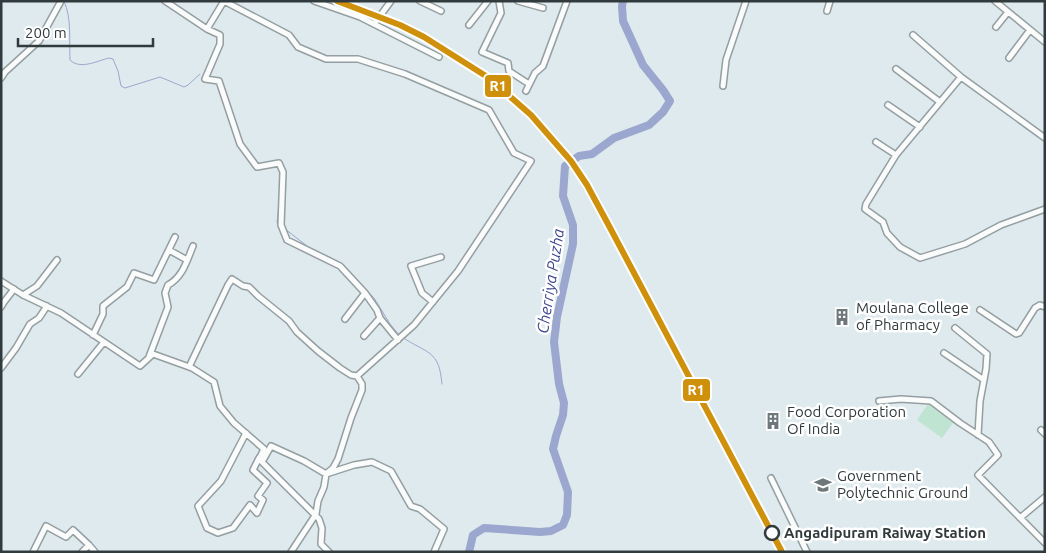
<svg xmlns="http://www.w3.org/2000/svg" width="1046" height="553" viewBox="0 0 1046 553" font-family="Ubuntu,sans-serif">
<rect width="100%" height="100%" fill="#deeaed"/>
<path fill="#bfe4d1" d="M928,404L953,423L942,438L917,420Z"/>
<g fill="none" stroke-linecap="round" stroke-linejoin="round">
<path stroke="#9ca7cf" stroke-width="1" d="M64,1C72,19 69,40 70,60C80,70 97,61 109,58L113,59L118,71L121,86L125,88L160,77L184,87L188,85L200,74
M279,205L277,223L279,225
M285,229L311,249
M332,265L340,269
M354,277L374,298L390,324L399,335
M402,337C427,354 439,349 442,384"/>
<path stroke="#9ca7cf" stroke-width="8" d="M469,552L473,535L484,528L540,532L551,531L563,525L567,515L568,492L553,449L556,436L563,415L564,403L559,384L554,342L557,317L573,244V225L563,196L565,166L579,156L592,154L614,138L649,125L663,112L670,101L663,90L643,65L623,21L622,6L623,1"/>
<g stroke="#959ea1" stroke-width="8">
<path id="street" d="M165,1L207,29L220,35V44L205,79L219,81L240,144L257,167L279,163L283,172L281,225L287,240L340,266L365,293L377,310L380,318L398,340
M314,1L360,17L439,57
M420,1L441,11
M499,1L501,13L482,52L508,63L509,71L529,84
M518,1L543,8
M995,1L1045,42
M827,11L830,1
M374,24L391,1
M469,25L488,1
M996,27L1008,12
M207,29L224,1L289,35L298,47L326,59H358L405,74L489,110L514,153L531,161L458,271L414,325L357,376L362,384V390L351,418L338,459L333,468L326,474L324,487L318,501L316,514L291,552
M913,35L961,77
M1009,58L1030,30
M896,69L940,102
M1,78L5,72L39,41L61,1
M723,86L726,60L746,1
M526,91L535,73L543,66L567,1
M888,105L920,127
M876,142L896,155L961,77L1045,138
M896,155L866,204L865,209L883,222L887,233L900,247L920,258L965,244L1001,225L1045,209
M169,250L187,260
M1,281L23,295L61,313L140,366L153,354L192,368L214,382L220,406L234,423L264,449L259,459L319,519L322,528L321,544L329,552
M23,295L37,286L57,260
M433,302L422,293L411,266L441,257
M1,307L4,302L14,289
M980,310L1016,334L1019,333L1021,330L1035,308L1040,305L1045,307
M345,319L365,293
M955,328L987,354L986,369L980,401L978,435
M93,335L103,314V306L127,287L134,273L154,280L175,237
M364,336L380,318
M944,353L984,380
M149,357L168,307L165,293L168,285C183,277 187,260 193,246
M189,367L228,285L232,279L243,286L249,287L258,296L289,321L297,332L318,351L340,368L351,375L357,376
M1,368L16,348L30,324L39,318L47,306
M78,374L104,342
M879,401L901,399L931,401L960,423L989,442L998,455L978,475L1045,543
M1041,430L1045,434
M246,433L221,481L198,506L207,528L218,533L233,528L250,505L257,513L263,500L258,496L267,483L253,470L259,458
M262,462L271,446L304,461L326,474L354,465L372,462L391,471L411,506L420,509L444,529L434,552
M771,478L807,552
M1020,518L1045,497
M33,552L46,526L66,537L73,530L89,545
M82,552L89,545L95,552"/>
</g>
<use href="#street" stroke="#fafcfc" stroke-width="5"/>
<g stroke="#fff" stroke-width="10">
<path id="rail-1" d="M337,1L400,25L424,37L489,78L531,115L571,161L587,185L608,224L782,552"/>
</g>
<use href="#rail-1" stroke="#cf900c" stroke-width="6"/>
</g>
<defs>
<g id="building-bare" transform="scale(1.35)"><path d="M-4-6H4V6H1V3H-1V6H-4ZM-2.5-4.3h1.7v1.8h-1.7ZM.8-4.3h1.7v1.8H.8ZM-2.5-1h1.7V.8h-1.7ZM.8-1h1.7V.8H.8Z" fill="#6e787a" stroke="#fff" stroke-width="2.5" paint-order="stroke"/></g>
<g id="university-bare" transform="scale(1.35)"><path d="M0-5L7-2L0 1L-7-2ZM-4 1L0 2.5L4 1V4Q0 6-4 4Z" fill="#6e787a" stroke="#fff" stroke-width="2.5" paint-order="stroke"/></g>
</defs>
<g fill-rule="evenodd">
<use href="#building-bare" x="842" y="317"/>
<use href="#building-bare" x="773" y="421"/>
<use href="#university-bare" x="823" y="485"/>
</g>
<circle fill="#fff" stroke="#313a3c" stroke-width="2.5" cx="772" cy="533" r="7"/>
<g text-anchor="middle" stroke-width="5" stroke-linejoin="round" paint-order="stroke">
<g font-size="15" fill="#313a3c" stroke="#fff" text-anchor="start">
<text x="856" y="313">Moulana College<tspan x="856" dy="17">of Pharmacy</tspan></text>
<text x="787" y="417">Food Corporation<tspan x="787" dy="17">Of India</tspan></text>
<text x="837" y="481">Government<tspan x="837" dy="17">Polytechnic Ground</tspan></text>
</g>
<g font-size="15" font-weight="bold" fill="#313a3c" stroke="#fff" text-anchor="start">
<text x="784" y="538">Angadipuram Raiway Station</text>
</g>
<g font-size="16" font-style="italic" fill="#3f468c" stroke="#fff">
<text transform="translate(550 281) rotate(-81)" y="6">Cherriya Puzha</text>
</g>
</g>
<g stroke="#fff" stroke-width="2">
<rect x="484" y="74" width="28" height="24" rx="5" fill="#cf900c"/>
<rect x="682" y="378" width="29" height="24" rx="5" fill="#cf900c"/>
</g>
<g font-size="14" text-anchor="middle" font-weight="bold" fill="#fff">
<text x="498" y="91">R1</text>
<text x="696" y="395">R1</text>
</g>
<rect width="1046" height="553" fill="none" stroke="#313a3c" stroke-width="5"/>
<path d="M18 38v8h135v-8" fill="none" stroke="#313a3c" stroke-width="2.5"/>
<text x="25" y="38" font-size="15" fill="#313a3c" stroke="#ffffff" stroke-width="4" paint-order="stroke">200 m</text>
</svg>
